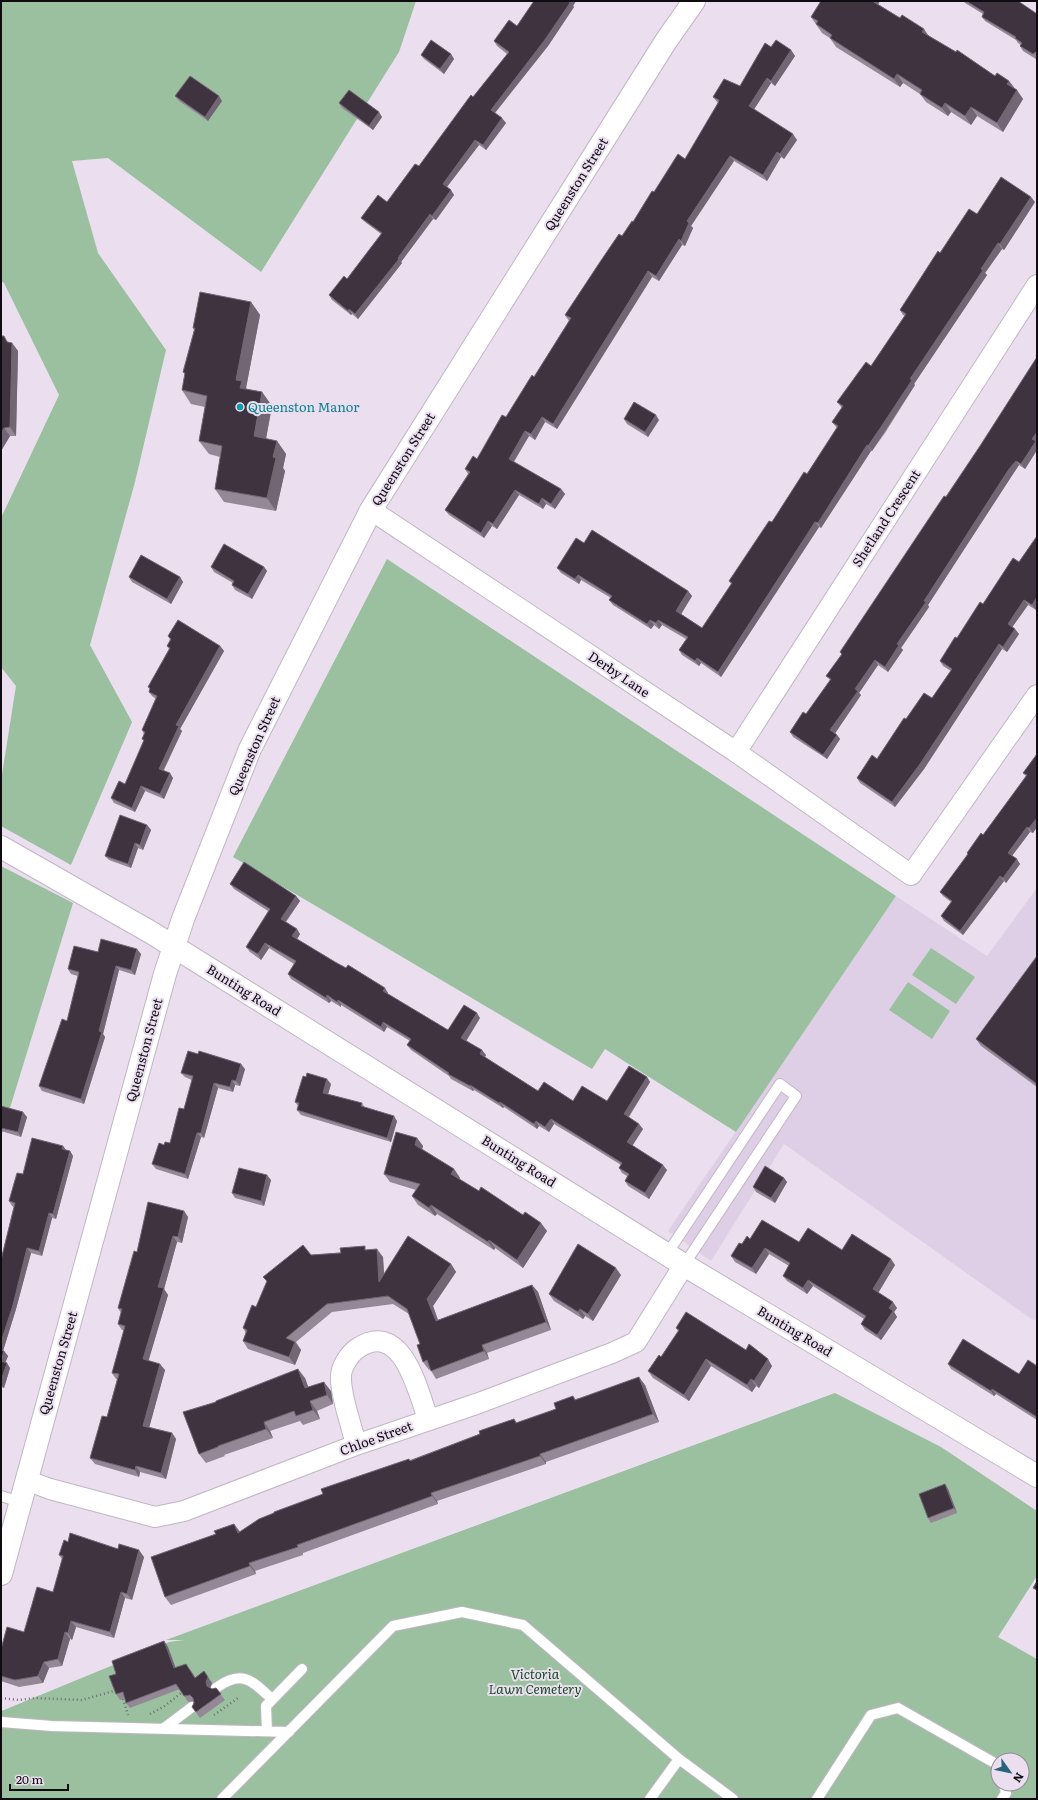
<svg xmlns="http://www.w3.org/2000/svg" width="1038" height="1800" viewBox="0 0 1038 1800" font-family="Literata,serif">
<rect width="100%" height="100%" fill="#eadeef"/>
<path fill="#dfcfe6" d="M1037,888V1319L1033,1320L784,1144L711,1261L668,1231L896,896L987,956Z"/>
<path fill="#9ac09f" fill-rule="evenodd" d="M1,1H416L399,52L261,272L108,158L72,161L98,253L166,350L135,482L90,645L132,722L71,865L1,826V781L16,686L1,667V518L59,395L4,283L1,281Z
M387,559L896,896L736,1132L605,1049L592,1069L233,857Z
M1,866L73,903L1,1137Z
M931,948L975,977L956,1004L912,975Z
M908,982L950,1011L932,1039L889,1010Z
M835,1393L941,1447L1037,1511V1576L998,1637L1037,1659V1799H1V1711L4,1710L169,1642L184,1640H166ZM998,1760H1022V1784H998Z"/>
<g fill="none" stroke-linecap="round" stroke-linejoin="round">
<g stroke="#c2b6c6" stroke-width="12">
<path id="lane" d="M667,1254L780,1084L796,1096L684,1265
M1,1496L20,1502
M216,1688C242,1669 251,1680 272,1699
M1,1722L52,1726L289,1732
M163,1729L192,1707
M267,1731L266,1706L302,1669
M222,1799L393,1626L462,1612L523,1625L679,1759L733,1799
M650,1799L679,1759
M817,1799L871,1715L898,1708L998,1765
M1002,1799L1006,1793L1004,1784"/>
</g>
<g stroke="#c2b6c6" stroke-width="22">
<path id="street" d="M371,510L736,752L911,875L1037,695
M736,752L1037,285
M356,1445C352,1426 341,1398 341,1379C340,1368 349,1354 358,1348C402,1319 418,1391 428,1419
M26,1480L50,1489L155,1517L184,1511L356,1445L479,1403L612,1353L636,1342L684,1265"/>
</g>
<g stroke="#c2b6c6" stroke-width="24">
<path id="secondary" d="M1,847L152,933L684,1265L1037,1476
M1,1574L165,974L183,919L250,749L371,510L666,41L694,1"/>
</g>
<path stroke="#736b76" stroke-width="2.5" stroke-dasharray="1 3" stroke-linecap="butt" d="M1,1698L19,1700L36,1698L82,1700L117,1690
M123,1699L128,1715
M150,1714L163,1707L184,1691
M214,1715L238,1698"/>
<use href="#lane" stroke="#fff" stroke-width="10"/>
<use href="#street" stroke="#fff" stroke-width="20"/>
<use href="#secondary" stroke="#fff" stroke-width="22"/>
</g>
<path fill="#948897" d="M534,1H576L573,6L574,7L548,46L495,113L506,123L486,150L479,145L447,187L454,195L436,220L433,219L401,262L402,263L358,319L352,314L351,315L332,300L329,295L347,279L381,234L365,222L361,218L387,202L419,166L507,54L497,46L494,41L517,26Z
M818,1H880L878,4L900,18L995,76L1009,81L1023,99L1003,132L977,116L971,125L951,112L948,116L926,102L920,94L903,83L900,87L836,47L830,38L822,33L811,17L820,2Z
M963,1H1020L1021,4L1037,14V59H1036L1023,51L1020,46L1021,45L1018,43L1016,40L985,21L982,17L983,14L965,3Z
M771,47L791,50L795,56L775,86L771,83L754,109L797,140L784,159L781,157L767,181L734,161L691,226L693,228L685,246L682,245L659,281L652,277L557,429L545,422L535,440L529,436L514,462L561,489L565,494L555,509L546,504L543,509L519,495L497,529L492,526L484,538L449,515L445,510L468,474L465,469L477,459L534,377L569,321L565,315L633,222L654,192L685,159L718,103L717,102L713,97L740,86Z
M451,54L454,59L444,74L424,59L421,55Z
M175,96L222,101L208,121L179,101Z
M339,103L382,117L373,130L342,108Z
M1035,202L1004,250L1002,249L985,273L987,275L914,384L915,385L885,433L872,451H871L821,528L819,527L721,677L701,663L699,666L682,655L679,650L686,639L662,625L659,629L654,625L651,629L613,605L609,600L611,598L581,580L579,584L561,573L557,568L584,543L688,591L692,596L681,614L702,628L731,584L729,581L807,474L837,428L832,422L842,408L837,402L871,366L905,316L903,315L900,310L940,253L977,214Z
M251,302L260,315L246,388L247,389L262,392L272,406L266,439L277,441L286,454L283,468L285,471L276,511L224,502L215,489L220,457L209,454L199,441L205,407L191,404L182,390L185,375L183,372L194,330L193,328Z
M1,336L8,342L12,343L18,351L16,436H10L1,451Z
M1037,354V450L1025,469L1019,465L1013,474L928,605L929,607L901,648L903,650L888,672L878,665L859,693L861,695L835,733L837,735L840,739L827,759L793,737L790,732L806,714L830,680L826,676L842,654L840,652L980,446L1037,357L1036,356Z
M624,419L659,420L648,437L627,424Z
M1037,536V608L1036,610L1028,605L1012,627L1019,634L1007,652L1002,649L924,769L895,807L860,783L857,778L877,759L906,719L932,698L951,671L943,666L940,661L983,604L1019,562Z
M211,567H264L267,571L252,599L235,590L232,585L233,583L214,572Z
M129,577H180L183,582L171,604L132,582Z
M168,636L220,646L224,651L180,729L182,731L164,770L173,778L164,799L145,791L135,812L114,803L111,798L125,784L144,741L142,739L144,734L142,730L156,699L152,696L149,692L150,689L148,687L169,649L167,646L170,640Z
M1037,754V827L1033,833L1030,832L1012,856L1020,864L1006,883L1004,881L963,935L944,921L941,916L951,902L943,896L940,892L968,854L967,853L983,835L1026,776L1023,773Z
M147,825L151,830L143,850L138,848L131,868L109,860L105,856Z
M230,884L296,896L300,901L286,922L300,934L297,939L335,962L388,993V994L448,1030L480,1018L466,1040L486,1055L485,1057L538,1091L573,1101H607L647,1077L650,1082L629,1117L643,1129L632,1145L667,1170L649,1199L628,1186L625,1181L627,1176L622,1173L619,1168L621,1165L584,1142L554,1124L549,1132L539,1126L537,1129L504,1107L503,1108L474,1090L473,1091L451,1079L449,1076L411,1050L407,1045L410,1041L387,1027L384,1032L341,1005V1007L331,1001L329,1003L291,979L288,974L294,964L269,948L261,960L250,952L246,947L268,911L234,889Z
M98,952L141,954L135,975L119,970L103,1034L105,1037L84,1104L42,1091L39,1086L67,1021L78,976L71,974L68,969Z
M1037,956V1087L981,1046L976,1039Z
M245,1069L240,1086L235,1085L233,1092L218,1088L204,1138L201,1137L188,1179L156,1169L152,1164L164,1145L170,1143L184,1109L192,1080L185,1077L181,1073Z
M331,1084L328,1094L362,1103L365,1108L397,1121L391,1142L301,1115L297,1110L298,1106L295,1102Z
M1,1106L27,1117L21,1137L1,1131Z
M417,1138L423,1146L422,1149L454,1169L460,1178L459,1179L479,1191L547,1231L523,1268L495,1248L494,1250L437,1214L435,1216L418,1205L412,1196L416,1190L390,1182L384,1174Z
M63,1146L66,1150L70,1151L73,1156L56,1219L52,1218L42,1256L31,1253L16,1309L3,1351H4L8,1356L5,1363L10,1368L4,1388L1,1387V1260L14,1207L12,1206L9,1201L23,1174Z
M784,1178L787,1182L775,1203L756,1192L753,1187Z
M271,1180L264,1206L235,1198L232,1193Z
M184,1211L188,1217L182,1243L177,1242L164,1289L168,1295L148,1361L165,1370L149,1427L172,1433L176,1439L166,1479L140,1472L139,1477L95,1464L90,1458L107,1417L117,1379H116L112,1373L124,1330H122L118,1324L121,1313L118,1308L137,1252Z
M750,1239L799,1242L842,1250L895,1265L878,1292L897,1308L894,1312L897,1317L881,1340L865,1330L861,1324L864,1319L813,1286L807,1294L787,1281L783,1276L789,1266L769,1254L756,1274L735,1262L731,1256L742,1244Z
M368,1250L383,1257L384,1275L451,1264L456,1272L433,1306L438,1320L532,1285L538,1292L551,1330L487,1353L489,1359L436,1379L430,1369L429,1370L423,1362L420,1344L409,1314L393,1304L332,1312L296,1342L301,1350L295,1365L248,1349L243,1341L246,1333L243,1328L256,1307L267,1282L263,1277L311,1255Z
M621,1275L593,1321L585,1316L583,1319L554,1301L549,1294Z
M676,1328L746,1350L772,1366L759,1388L756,1386L752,1392L711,1366L689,1401L653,1378L648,1371L661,1357L678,1331Z
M948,1364L1019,1374L1037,1366V1420L996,1394L994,1396L951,1369Z
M305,1378L308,1387L331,1391L333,1404L317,1411L320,1419L303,1425L300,1421L270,1431L273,1438L224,1455L225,1456L206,1463L199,1454Z
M645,1385L659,1422L546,1462V1464L437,1501L438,1504L303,1553V1555L255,1571L256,1574L171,1605L165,1597L234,1524L240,1532L274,1513L410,1460L480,1434L514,1419L517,1423L556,1409L575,1399Z
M945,1484L948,1489L957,1513L931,1523L928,1518Z
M68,1542L118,1549L144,1557L132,1600L125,1598L114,1638L76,1627L72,1640L70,1639L62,1666L49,1668L43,1683L19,1687L1,1681V1649L24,1632L53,1592L62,1559L59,1555Z
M164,1641L168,1647L175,1668L190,1669L195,1677L212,1683L210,1688L212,1689L216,1688L225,1700L200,1718L192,1707L194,1703V1701L188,1702L180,1689L130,1708L126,1703L125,1698L120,1700L116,1694V1674Z"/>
<path fill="#726674" d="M569,1H576L573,6L574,7L548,46L494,114L491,110Z
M871,1H880L876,8Z
M924,29L930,38L922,32Z
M791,50L795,56L775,86L771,81Z
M451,54L454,59L444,74L440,69Z
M897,74L903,83L900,87L894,79Z
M767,78L771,83L753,111L749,106Z
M1009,81L1015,89L1007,84Z
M1017,90L1023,99L1003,132L997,123Z
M219,96L222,101L208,121L205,117Z
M945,103L951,112L948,116L942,108Z
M971,107L977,116L971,125L965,116Z
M379,112L382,117L373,130L369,126Z
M502,118L506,123L486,150L483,145Z
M793,134L797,140L784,159L780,154Z
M475,140L479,145L446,188L443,184Z
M777,152L781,157L767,181L763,175Z
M730,156L734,161L691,226L693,228L685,246L681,241L687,221Z
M451,190L454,195L436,220L432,216Z
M1031,197L1035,202L1004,250L1000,244Z
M430,214L433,219L401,262L402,263L358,319L355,314Z
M679,239L682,245L659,281L656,276Z
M998,243L1002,249L985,273L987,275L914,384L915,385L872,451L868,446L910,379Z
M648,271L652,277L557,429L553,424Z
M251,302L260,315L246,388L251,395L240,388L236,380Z
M349,309L352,314L351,315L348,311Z
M4,336L9,345L12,343L18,351L16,436L10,427L7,342Z
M262,392L272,406L264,449L254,436Z
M656,415L659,420L648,437L645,432Z
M542,417L545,422L535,440L531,434Z
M4,428L10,436L1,451V433Z
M525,431L529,436L512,464L509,459Z
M1037,432V450L1025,469L1021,464L1032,439Z
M277,441L286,454L283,468L285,471L276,511L267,498L273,457Z
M867,445L871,451L821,528L818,523Z
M1016,461L1019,465L1013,474L928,605L929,607L901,648L903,650L888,672L885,667L897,644L924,601L1009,469Z
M561,489L565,494L555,509L551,504Z
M515,490L519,495L497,529L493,524Z
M542,498L546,504L543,509L539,504Z
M488,521L492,526L484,538L481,533Z
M815,522L819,527L721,677L718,672Z
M264,567L267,571L252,599L248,594Z
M578,575L581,580L579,584L575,579Z
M180,577L183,582L171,604L167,599Z
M688,591L692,596L680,616L676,611Z
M1037,597V608L1036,610L1032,605Z
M1024,600L1028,605L1011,629L1008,624Z
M650,620L654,625L651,629L647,624Z
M658,620L662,625L659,629L656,623Z
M1015,629L1019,634L1007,652L1003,647Z
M999,644L1002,649L924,769L895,807L892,802Z
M220,646L224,651L180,729L182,731L162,773L159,769L176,725Z
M697,658L701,663L699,666L695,661Z
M875,660L878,665L859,693L861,695L834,735L830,730L855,689Z
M837,735L840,739L827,759L823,755Z
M170,773L173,778L164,799L160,794Z
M141,786L145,791L135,812L132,808Z
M1037,818V827L1033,833L1029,828Z
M147,825L151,830L143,850L140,845Z
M1027,827L1030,832L1011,857L1008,853Z
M135,843L138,848L131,868L128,864Z
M1017,859L1020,864L1006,883L1003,878Z
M1000,876L1004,881L963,935L960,931Z
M296,896L300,901L284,924L281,919Z
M297,929L300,934L296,941L292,936Z
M265,943L269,948L261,960L258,954Z
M137,949L141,954L135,975L131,970Z
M116,966L119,970L103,1034L105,1037L84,1104L81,1099Z
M385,988L388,993L387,997L383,991Z
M327,995L331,1001L329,1003L326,998Z
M338,1000L341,1005V1007L337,1002Z
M477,1013L480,1018L465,1043L461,1038Z
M383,1022L387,1027L384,1032L381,1027Z
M482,1050L486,1055L484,1059L480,1054Z
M241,1064L245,1069L240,1086L236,1081Z
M647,1077L650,1082L627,1119L624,1114Z
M327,1079L331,1084L327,1098L323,1093Z
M232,1080L235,1085L233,1092L230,1087Z
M214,1083L218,1088L204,1138L201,1133Z
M470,1085L474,1090L473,1091L470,1086Z
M500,1102L504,1107L503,1108L499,1103Z
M23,1112L27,1117L21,1137L18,1132Z
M394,1116L397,1121L391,1142L387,1138Z
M551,1119L554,1124L549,1132L545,1127Z
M536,1121L539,1126L537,1129L534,1124Z
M639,1124L643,1129L631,1148L627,1142Z
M197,1133L201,1137L188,1179L185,1174Z
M417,1138L423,1146L421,1153L415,1145Z
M63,1146L66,1150L62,1149Z
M70,1151L73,1156L56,1219L53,1214Z
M663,1165L667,1170L649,1199L645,1193Z
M454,1169L460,1178L457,1183L451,1174Z
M267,1175L271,1180L264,1206L261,1201Z
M784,1178L787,1182L775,1203L771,1198Z
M431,1205L437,1214L435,1216L429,1208Z
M184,1211L188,1217L182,1243L178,1237Z
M49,1213L52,1218L42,1256L39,1251Z
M541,1223L547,1231L523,1268L517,1260Z
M173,1236L177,1242L164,1289L168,1295L147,1366L143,1359L158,1287Z
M489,1240L495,1248L494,1250L488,1242Z
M27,1248L31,1253L16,1309L2,1354L1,1353V1342Z
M765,1248L769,1254L756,1274L752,1268Z
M377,1249L383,1257L385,1290L379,1282Z
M891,1259L895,1265L877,1295L873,1289Z
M451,1264L456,1272L433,1306L441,1329L436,1321L427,1299Z
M616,1268L621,1275L593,1321L588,1314Z
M808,1280L813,1286L807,1294L803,1288Z
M532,1285L538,1292L551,1330L546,1322Z
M893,1302L897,1308L894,1312L897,1317L881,1340L877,1335L889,1308Z
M580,1309L585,1316L583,1319L578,1312Z
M295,1342L301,1350L295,1365L289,1357Z
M482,1345L487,1353L489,1359L484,1351Z
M4,1351L8,1356L4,1366L1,1361Z
M706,1359L711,1366L689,1401L684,1395Z
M768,1359L772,1366L759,1388L754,1381Z
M7,1363L10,1368L4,1388L1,1384V1381Z
M160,1364L165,1370L148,1432L143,1426Z
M298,1369L305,1378L312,1397L305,1388Z
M639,1377L645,1385L659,1422L653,1414Z
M751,1379L756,1386L752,1392L747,1385Z
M324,1382L331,1391L333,1404L327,1395Z
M992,1389L996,1394L994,1396L991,1391Z
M310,1401L317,1411L320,1419L313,1410Z
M264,1422L270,1431L273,1438L266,1429Z
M172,1433L176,1439L166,1479L161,1473Z
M540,1454L546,1462V1464L540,1456Z
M136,1466L140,1472L139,1477L135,1470Z
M945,1484L948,1489L957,1513L954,1508Z
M431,1493L437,1501L438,1504L432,1496Z
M234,1524L240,1532L238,1533Z
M139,1550L144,1557L132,1600L127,1594Z
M249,1563L255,1571L256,1574L250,1566Z
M121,1592L125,1598L114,1638L110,1632Z
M71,1621L76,1627L72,1640L68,1633Z
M65,1632L70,1639L62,1666L58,1659Z
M164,1641L168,1647L178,1674L174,1668Z
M44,1662L49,1668L43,1683L38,1676Z
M208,1677L212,1683L210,1688L207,1686L206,1682Z"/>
<path fill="#3e333f" stroke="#726674" d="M534,1H569V2L570,3L544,41L491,110L502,118L483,145L475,140L443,184L451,190L432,216L430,214L398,258L399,259L355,314L349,309L348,311L329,295L344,276L347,279L382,233L361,218L378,195L387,202L415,164L419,166L471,95L473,97L509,52L494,41L509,20L517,26Z
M821,1H872L900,18L902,15L924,29L922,32L956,52L957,50L995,76L997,73L1009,81L1007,84L1017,90L997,123L971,107L965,116L945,103L942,108L920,94L922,90L897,74L894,79L830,38L832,35L816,24L818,21L811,17Z
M966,1H1018L1037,14V51L1033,54L1020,46L1022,43L1015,38L1016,37L982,17L984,12Z
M431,40L451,54L440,69L421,55Z
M776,40L791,50L771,81L767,78L749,106L793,134L780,154L777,152L763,175L730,156L687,221L689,223L681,241L679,239L656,276L648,271L553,424L542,417L531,434L525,431L509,459L561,489L551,504L542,498L539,504L515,490L493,524L488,521L481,533L445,510L470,472L465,469L473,456L477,459L502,415L506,417L532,375L534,377L571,318L565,315L600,262L619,234L622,236L632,221L633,222L652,191L654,192L678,154L685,159L718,103L719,100L713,97L724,79L740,86L765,43L771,47Z
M190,76L219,96L205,117L175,96Z
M349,90L379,112L369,126L339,103Z
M1001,177L1031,197L1000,244L998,243L981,269L983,270L910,379L912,380L881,427L868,446L867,445L818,523L815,522L718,672L697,658L695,661L679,650L688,637L658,620L656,623L650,620L647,624L609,600L612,596L578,575L575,579L557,568L576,538L584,543L592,530L688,591L676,611L702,628L732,583L729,581L769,521L772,522L804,472L807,474L838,426L832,422L843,406L837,402L866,362L871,366L906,314L900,310L938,251L940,253L969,209L977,214Z
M200,292L251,302L236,380L242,381L240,388L262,392L254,436L277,441L273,457L276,458L267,498L215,489L222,446L199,441L207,396L182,390L185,373L183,372L195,328H193Z
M1,336H4L7,342L12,343L10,427L4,428L1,433Z
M1037,354V432L1032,439L1036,441L1021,464L1016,461L1009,469L924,601L926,602L897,644L899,645L885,667L875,660L855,689L858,691L830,730L837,735L823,755L790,732L803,712L806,714L831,679L826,676L842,654L840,652L944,496L946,497L980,446L1037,357L1036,356Z
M634,402L656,415L645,432L624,419Z
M1037,536V597L1032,605L1024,600L1008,624L1015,629L1003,647L999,644L920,764L892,802L857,778L872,755L877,759L904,718L906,719L924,693L932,698L952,669L940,661L955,637L957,638L980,602L983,604L1013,558L1019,562Z
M224,544L264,567L248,594L232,585L234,581L211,567Z
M141,555L180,577L167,599L129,577Z
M178,620L220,646L176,725L179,726L159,769L170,773L160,794L141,786L132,808L111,798L119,781L125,784L144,740L142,739L145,732L142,730L157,696L149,692L150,688L148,687L170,648L167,646L171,639L168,636Z
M1037,754V818L1029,828L1027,827L1008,853L1017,859L1003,878L1000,876L960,931L941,916L952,901L940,892L968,854L967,853L981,833L983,835L1027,775L1023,773Z
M120,815L147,825L140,845L135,843L128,864L105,856Z
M244,862L296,896L281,919L297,929L292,936L335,962L346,968L348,965L385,988L383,991L448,1030L464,1005L477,1013L461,1038L482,1050L480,1054L538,1091L544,1082L573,1101L582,1086L607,1101L629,1066L647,1077L624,1114L639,1124L627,1142L663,1165L645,1193L625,1181L629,1174L619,1168L622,1163L580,1137L551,1119L545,1127L536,1121L534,1124L500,1102L499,1103L470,1085V1086L448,1074L449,1073L407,1045L411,1039L383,1022L381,1027L338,1000L337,1002L327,995L326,998L288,974L296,961L265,943L258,954L246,947L270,909L230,884Z
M101,939L137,949L131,970L116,966L99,1031L102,1032L81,1099L39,1086L62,1019L67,1021L79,972L68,969L74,946L98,952Z
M1037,956V1084L976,1039Z
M188,1051L198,1054L199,1051L241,1064L236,1081L232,1080L230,1087L214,1083L201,1133H197L185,1174L152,1164L159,1143L164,1145L165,1142L170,1143L179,1108L184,1109L193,1076L181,1073Z
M307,1073L327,1079L323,1093L362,1103L361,1106L394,1116L387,1138L297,1110L299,1103L295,1102L303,1076L306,1077Z
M1,1106L23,1112L18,1132L1,1128Z
M396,1132L417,1138L415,1145L454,1169L451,1174L479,1191L481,1187L523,1215L525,1212L541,1223L517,1260L489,1240L488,1242L431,1205L429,1208L412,1196L420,1184L384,1174Z
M32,1138L63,1146L62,1149L70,1151L53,1214L49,1213L39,1251L27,1248L13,1305L1,1342V1260L15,1203L9,1201L17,1173L23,1174Z
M765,1166L784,1178L771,1198L753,1187Z
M239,1168L267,1175L261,1201L232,1193Z
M148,1202L184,1211L178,1237L173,1236L158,1287L164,1288L143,1359L160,1364L143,1426L172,1433L161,1473L136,1466L135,1470L90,1458L102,1416L107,1417L119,1374L112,1373L125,1326L118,1324L122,1309L118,1308L134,1251L137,1252Z
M762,1220L799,1242L808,1228L842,1250L852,1234L891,1259L873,1289L893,1302L889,1308L893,1311L877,1335L861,1324L866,1316L808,1280L803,1288L783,1276L790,1263L765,1248L752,1268L731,1256L739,1243L742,1244L747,1236L750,1239Z
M408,1236L451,1264L427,1299L436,1321L532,1285L546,1322L482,1345L484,1351L431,1371L427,1360L423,1362L417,1345L420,1344L407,1309L388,1296L327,1304L286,1338L295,1342L289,1357L243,1341L247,1330L243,1328L252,1305L256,1307L267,1281L263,1277L303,1245L311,1255L341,1253L340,1248L365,1246V1250L377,1249L379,1282Z
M578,1244L616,1268L588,1314L580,1309L578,1312L549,1294Z
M686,1312L746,1350L749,1344L768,1359L754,1381L751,1379L747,1385L706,1359L684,1395L648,1371L659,1355L661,1357L679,1330L676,1328Z
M963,1339L1019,1374L1028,1360L1037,1366V1417L992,1389L991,1391L948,1364Z
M1,1350L4,1351L1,1361Z
M1,1361L7,1363L1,1381Z
M298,1369L305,1388L324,1382L327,1395L310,1401L313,1410L296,1416L294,1411L264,1422L266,1429L218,1446V1447L199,1454L183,1412L216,1402V1401Z
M639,1377L653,1414L540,1454V1456L431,1493L432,1496L297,1545L298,1547L249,1563L250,1566L165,1597L151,1557L216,1534L214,1531L234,1524L238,1533L259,1519L274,1513V1512L323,1494L321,1489L409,1459L410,1461L480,1434L479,1431L514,1419L516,1423L556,1409L554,1403L573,1396L575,1400Z
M945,1484L954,1508L928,1518L919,1494Z
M70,1533L118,1549L119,1544L139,1550L127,1594L121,1592L110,1632L71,1621L68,1633L65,1632L58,1659L44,1662L38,1676L15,1680L1,1676V1649L7,1627L24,1632L37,1587L53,1592L63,1556L59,1555L64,1540L68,1542Z
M1037,1581V1590L1033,1588Z
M164,1641L174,1668L186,1664L195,1678L204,1671L208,1677L206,1682L207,1686L212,1689L216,1688L221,1694L196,1712L192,1707L194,1703L193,1698L190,1695L184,1696L176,1684L126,1703L123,1692L116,1694L109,1676L116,1674L112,1661Z"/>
<circle fill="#0f9aa8" stroke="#eadeef" stroke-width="1.5" cx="240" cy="407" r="4"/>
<g text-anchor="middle" stroke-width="4" stroke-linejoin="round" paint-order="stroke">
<g font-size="13" fill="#0f0b11" stroke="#eadeef">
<text transform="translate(576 184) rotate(-58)" y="5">Queenston Street</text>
<text transform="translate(403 459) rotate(-58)" y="5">Queenston Street</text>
<text transform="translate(886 518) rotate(-57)" y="5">Shetland Crescent</text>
<text transform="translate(619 674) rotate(34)" y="5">Derby Lane</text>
<text transform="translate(254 746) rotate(-66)" y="5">Queenston Street</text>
<text transform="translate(244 990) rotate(32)" y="5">Bunting Road</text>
<text transform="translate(144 1050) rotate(-75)" y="5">Queenston Street</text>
<text transform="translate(519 1161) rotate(32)" y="5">Bunting Road</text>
<text transform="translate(795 1331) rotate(31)" y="5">Bunting Road</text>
<text transform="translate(58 1363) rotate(-74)" y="5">Queenston Street</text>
<text transform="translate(376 1438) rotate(-20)" y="5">Chloe Street</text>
</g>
<g font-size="13" fill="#0d838f" stroke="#eadeef" text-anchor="start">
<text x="248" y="412">Queenston Manor</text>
</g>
<g font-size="13" font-style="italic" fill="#134c22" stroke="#eadeef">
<text x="535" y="1679">Victoria<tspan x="535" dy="15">Lawn Cemetery</tspan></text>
</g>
</g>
<rect width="1038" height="1800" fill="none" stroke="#0f0b11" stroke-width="4"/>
<g transform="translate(1010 1772) rotate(123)"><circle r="19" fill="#eadeef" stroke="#928a96"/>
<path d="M0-3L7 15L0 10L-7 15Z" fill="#27647b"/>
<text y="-6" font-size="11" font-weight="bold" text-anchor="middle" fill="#0f0b11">N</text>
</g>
<path d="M10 1784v6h58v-6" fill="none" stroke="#0f0b11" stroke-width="2"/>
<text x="16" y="1784" font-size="12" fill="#0f0b11" stroke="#eadeef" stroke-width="3" paint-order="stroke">20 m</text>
</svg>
